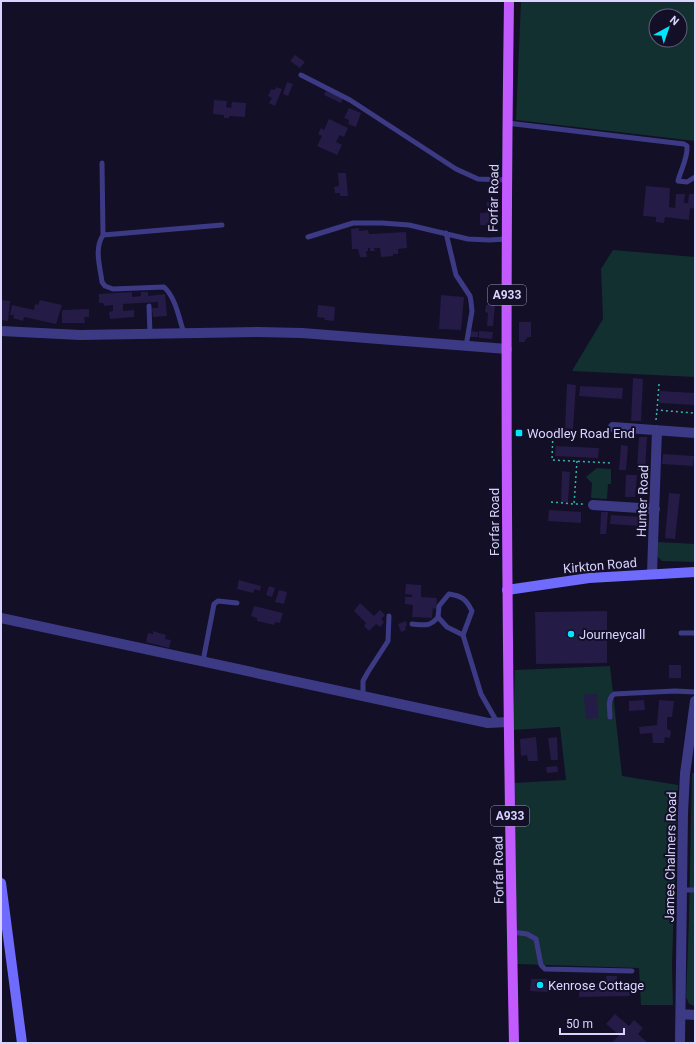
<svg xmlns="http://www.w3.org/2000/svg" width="696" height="1044" viewBox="0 0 696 1044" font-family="Roboto,sans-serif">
<rect width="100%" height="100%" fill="#130f26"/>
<path fill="#12302f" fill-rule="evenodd" d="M521,1H695V141L516,120ZM656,16H680V40H656Z
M613,250L695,257V377L572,371L603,319L601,269Z
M597,468L611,469V484H608L607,499L591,498L592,483L586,477Z
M658,542L695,544V562L662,561L657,556Z
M610,666L622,776L678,785L672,964L673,1005H641L639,968L517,964L514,783L566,780L560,727L513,730L515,670Z
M692,773H695V1006L689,1004L686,997L689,920Z"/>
<path fill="#241b47" d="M295,55L305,62L300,68L290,61Z
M287,82L293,84L288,96L283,94Z
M276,87L282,89L275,106L269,103L272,98L268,96L271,89L275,90Z
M326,91L343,98L341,103L324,95Z
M214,100L227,101L226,107L231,108L232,102L246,103L245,117L229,116V118H224V115L213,114Z
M349,108L361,113L356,127L348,124L349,120L344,118Z
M329,119L348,128L344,137L340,135L336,142L342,145L337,155L317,146L322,136L318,134L321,128L324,130Z
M338,173H346L348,196H340V193H335L334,187L339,186Z
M646,186L670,188L669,207L675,208L676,194H685L684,203H688L689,194H695V209L690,208L689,220L665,217L664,223L656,222V217L643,216Z
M487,202H493V225H480V213H486Z
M359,228V231L368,230L369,234L406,232L407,248L398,249V254H393V256L381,257L380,248H374L375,251H370V248H368V251H366L367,257H360L358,249H352L351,229Z
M132,292V297L141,296V292H148V296L165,294L167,316L153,317L152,308H158V302L123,304V311L134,310V317L110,319L109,312L113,311V305L104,306L103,303H99V294Z
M441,295L464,297L461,330L439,329Z
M1,300L10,301L8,321L1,320Z
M40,300L62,305L56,324L24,317L23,321L13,318L14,315H10L12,305L34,310L35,304L38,305Z
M318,305L335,307L334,321L324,320L325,318L317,317Z
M486,305H495L493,326H487L488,313L485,312Z
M89,309V317H84L85,323H62V310Z
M519,322H531V337H527V339H525V342H519Z
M470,331L478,332V337H470Z
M479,331L493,332L492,339L479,338Z
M633,378L643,379L641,421H631Z
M567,384L576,385L573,429L565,428Z
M580,386L623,388L622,399L579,396Z
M660,391L695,393V405L659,403Z
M639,437H647L645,470H637Z
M621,445L628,446L626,470H619Z
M556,446L599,448L598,458L555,456Z
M663,454L694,456L693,466L662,464Z
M562,471L570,472L568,502H561Z
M626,475H637L635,497H625Z
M669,493L680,494L675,539L665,538Z
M549,510L581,512V523L548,521Z
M601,512H608L606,534H600Z
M611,515L641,517L640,526L610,524Z
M239,580L261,586L260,591L255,589L253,593L237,589Z
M406,584L421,585V597L437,598L436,609L433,608L432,618L412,617L413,605L405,604V597H412V595L405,594Z
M269,586L275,588L272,597L266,595Z
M279,590L287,592L284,604L275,602Z
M360,603L374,616L380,610L385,615L381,619L384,622L380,627L376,624L369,631L364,626L366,623L354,611Z
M254,606L283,613L280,623L275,622L274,625L257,621V618L251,616Z
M607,611V663L536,664L535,612Z
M406,621L407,626L405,627L406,630L401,632L398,624Z
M153,631L166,635L165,639L171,640L169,648L146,642L148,633L153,634Z
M669,665H681V678H669Z
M597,694L598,718L586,719L584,695Z
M644,700L645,710L629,711V701Z
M659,700L674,701L672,717H667V729L671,731L670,738L665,737L664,743H653L652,733L640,734L639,727L657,725Z
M536,737L538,761H528L527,755L521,756L520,739Z
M557,737L558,760H551L548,738Z
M557,766L558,772L547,773L546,767Z
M606,976H617V984H629L630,996L579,997V984H607Z
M531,979H549L548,992L530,991Z
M615,1014L629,1026L634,1020L643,1028L638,1034L648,1043H612L619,1035L606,1024Z"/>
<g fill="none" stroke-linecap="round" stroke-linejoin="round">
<path stroke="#2fb8b0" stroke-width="1.5" stroke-dasharray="2 3" stroke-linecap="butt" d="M659,384L657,410L693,413L695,415
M656,420L657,410
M607,432L553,430L552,460L611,463
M577,461L574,504H584
M551,502L574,504"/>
<path stroke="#3d3a85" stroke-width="5" d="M301,75L350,100L456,169L478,179L506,180
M507,123L684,144L687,146C688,158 681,169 678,181L687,182L695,177
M102,163L103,235
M446,233L456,275L470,296L471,302L472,311L466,346
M308,237L353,223H382L409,225L468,239L489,240L506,239
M149,306L150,334
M184,333C179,319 176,298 164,287L113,289L105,286L102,282C100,266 94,249 103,235L222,225
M412,624C425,625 430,627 438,617
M681,633H695
M463,635L472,611C466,599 462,596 449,594L439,606L438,617L447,627L463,635L481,694L497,722
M203,661L214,604L218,601L237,603
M363,696V681L368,672L388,641L389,616
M610,717C610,709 607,699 614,694L675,691L695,692
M682,890H695
M512,932L527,934L536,939L541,965L545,969L632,971"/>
<path stroke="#3d3a85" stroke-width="10" d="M1,331L80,335L258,332L302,333L507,349
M613,427L695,433
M593,505L655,509
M652,573L657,430
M1,618L488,723L508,722
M681,1014L695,1015
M680,1043L683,813L685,774L695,701"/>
<path stroke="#6f6bff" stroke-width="10" d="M507,590L589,578L695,572
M1,883L22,1043"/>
<path stroke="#c25bff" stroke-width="10" d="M509,1C504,348 507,696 514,1043"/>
</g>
<g fill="#00e5ff" stroke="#130f26" stroke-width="1.5">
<rect x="515" y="429" width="8" height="8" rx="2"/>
<circle cx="571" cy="634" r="4"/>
<circle cx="540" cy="985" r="4"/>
</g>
<g text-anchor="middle" stroke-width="4" stroke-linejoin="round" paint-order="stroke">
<g fill="#130f26" stroke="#9e99be" stroke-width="1">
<rect x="488" y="285" width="38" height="20" rx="3"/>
<rect x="491" y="806" width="38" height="20" rx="3"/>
</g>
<g font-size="12" font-weight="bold" fill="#d9d4ff">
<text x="507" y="299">A933</text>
<text x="510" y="820">A933</text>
</g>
<g font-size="13" fill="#d9d4ff" stroke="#130f26">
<text transform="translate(493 198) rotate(-89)" y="5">Forfar Road</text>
<text transform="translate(642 501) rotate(-88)" y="5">Hunter Road</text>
<text transform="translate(494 522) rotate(-90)" y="5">Forfar Road</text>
<text transform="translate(600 565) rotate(-5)" y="5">Kirkton Road</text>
<text transform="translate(670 857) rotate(-89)" y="5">James Chalmers Road</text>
<text transform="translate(498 870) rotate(-91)" y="5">Forfar Road</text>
</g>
<g font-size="13" fill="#d9d4ff" stroke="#130f26" text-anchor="start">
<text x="527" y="438">Woodley Road End</text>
<text x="579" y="639">Journeycall</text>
<text x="548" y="990">Kenrose Cottage</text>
</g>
</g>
<rect width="696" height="1044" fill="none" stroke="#d9d4ff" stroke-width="4"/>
<g transform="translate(668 28) rotate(40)"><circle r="19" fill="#130f26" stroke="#625e7d"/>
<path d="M0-3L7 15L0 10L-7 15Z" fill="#00e5ff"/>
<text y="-6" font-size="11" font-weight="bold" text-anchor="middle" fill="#d9d4ff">N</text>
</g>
<path d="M560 1028v6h64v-6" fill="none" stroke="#d9d4ff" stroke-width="2"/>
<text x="566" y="1028" font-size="12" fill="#d9d4ff" stroke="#130f26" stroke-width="3" paint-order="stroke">50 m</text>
</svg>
